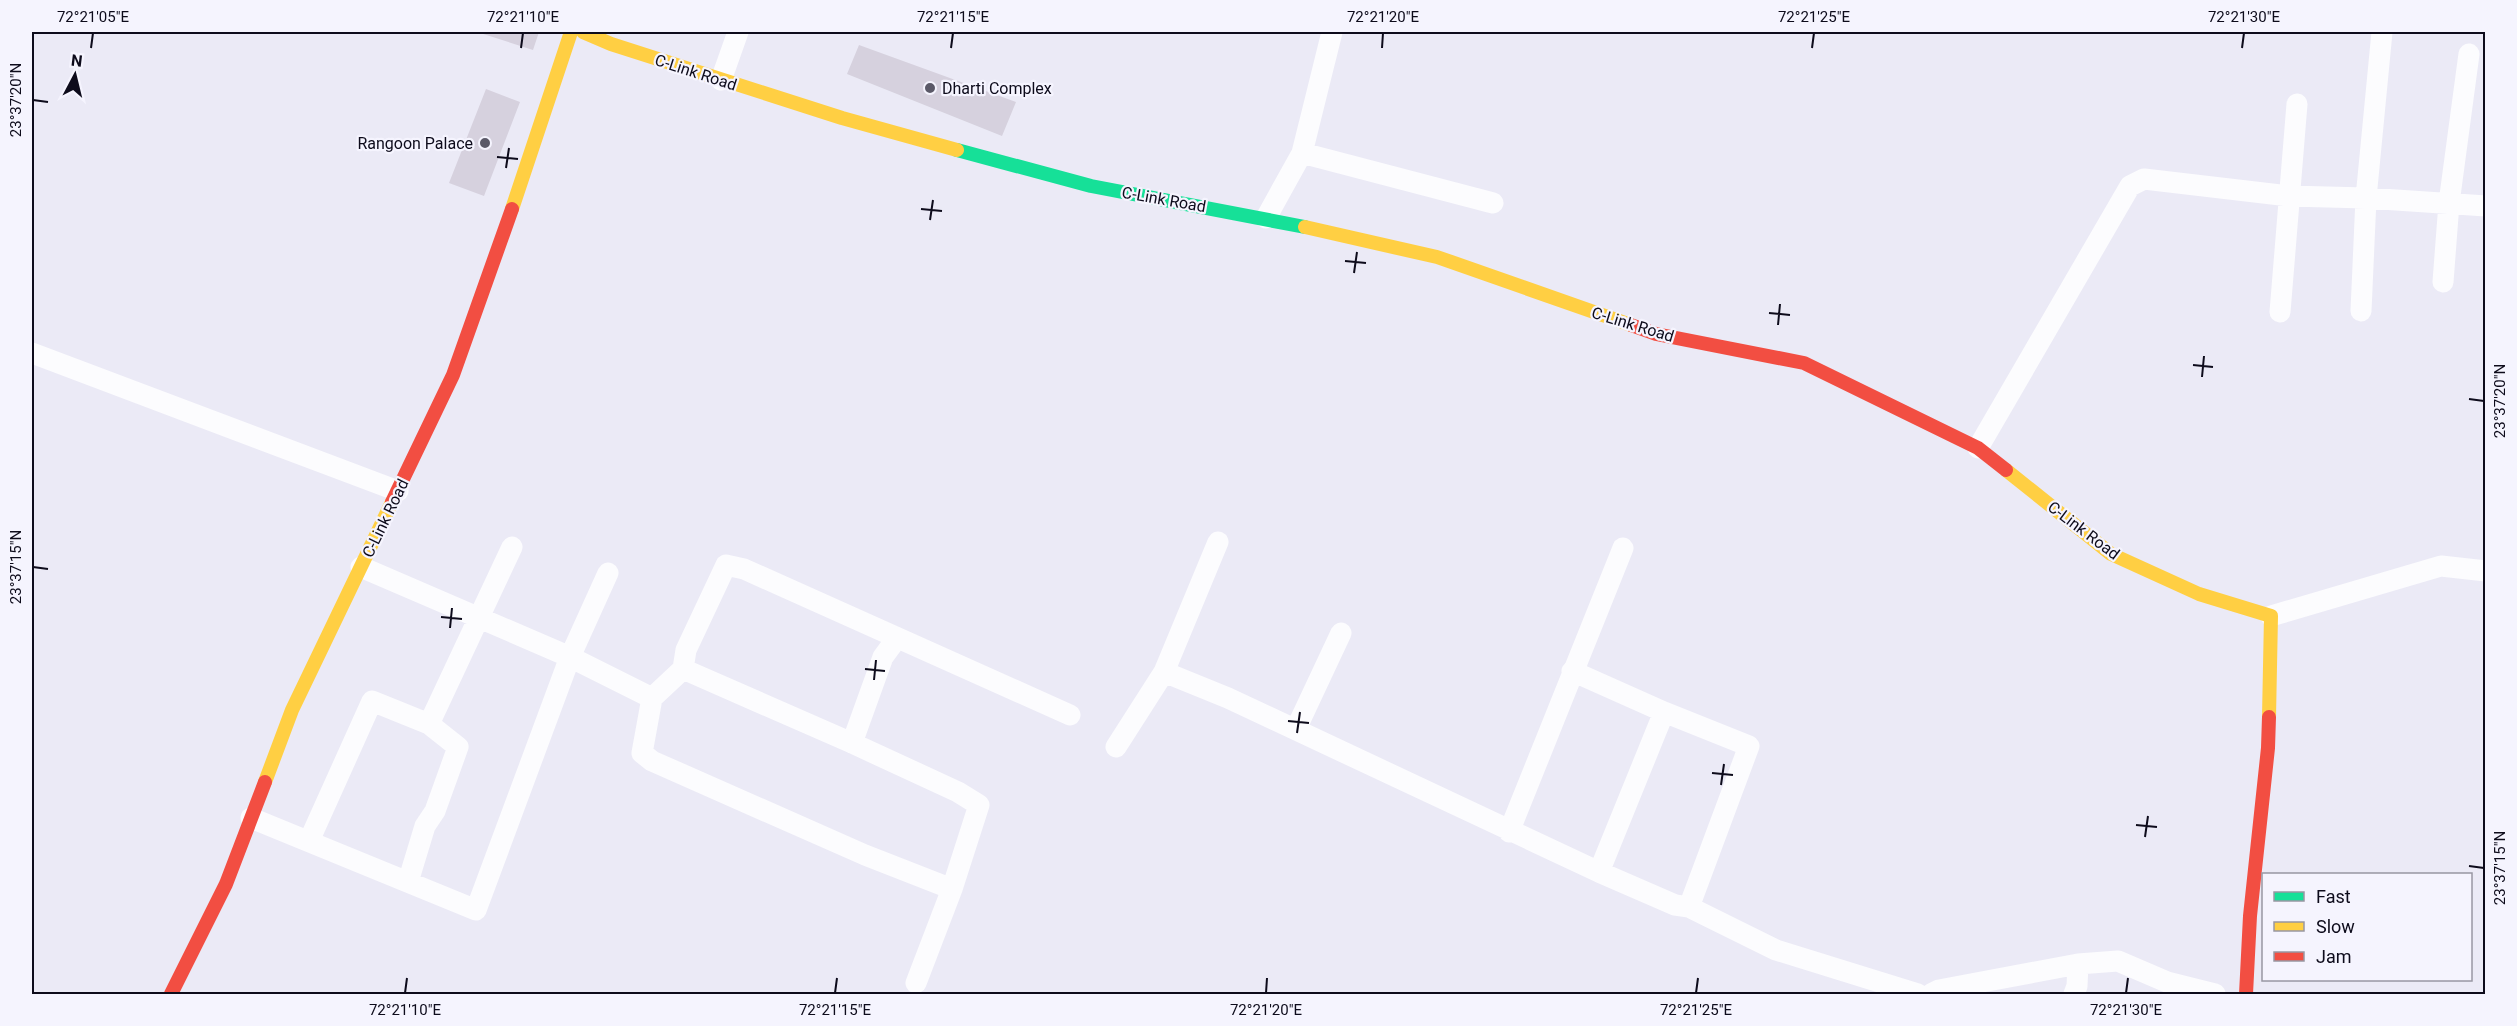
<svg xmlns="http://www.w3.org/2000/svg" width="2517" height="1026" viewBox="0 0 2517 1026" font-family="Roboto,sans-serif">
<rect width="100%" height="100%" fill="#ebeaf6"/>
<path fill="#d6d1de" d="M477,32H539L533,50Z
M859,45L1016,102L1002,136L847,74Z
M486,89L520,102L484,196L449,183Z"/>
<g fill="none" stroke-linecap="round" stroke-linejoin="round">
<path stroke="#fcfcfe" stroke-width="21" d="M721,80L738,32
M1302,153L1493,203
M1266,218L1302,153L1332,32
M2443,282L2449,203L2469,54
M2361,311L2366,198L2382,32
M2280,312L2297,104
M32,353L398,491
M1978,448L2130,186L2144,179L2289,196L2366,198L2486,206
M1218,542L1164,672L1228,698L1599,872L1675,905L1689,907L1776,950L1918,994
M361,567L570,657L652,698
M2271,616L2441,566L2486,571
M683,669L852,743L958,792L979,805L952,889L916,983
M1572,671L1664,712L1749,746L1689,907
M429,724L512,547
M1296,729L1341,633
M852,743L883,657L897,638
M1116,747L1164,672
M251,818L476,910L570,657L608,573
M1509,832L1623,548
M309,841L372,701L429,724L458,747L435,811L425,826L408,882
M1599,872L1664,712
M952,889L865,855L652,761L642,753L652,698L683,669L686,650L726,565L744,569L1070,715
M1931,994L1939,990L2078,964L2118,961L2167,982L2215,994
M2074,994L2077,986L2078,964"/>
<path stroke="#16e098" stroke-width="14" d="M957,150L1091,186L1305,227"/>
<path stroke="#ffcf43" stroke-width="14" d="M583,32L611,44L842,118L957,150
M512,209L571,32
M1305,227L1437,257L1631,325
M2006,470L2111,554L2199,594L2271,616L2269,717
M265,782L292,710L392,502"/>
<path stroke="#f24e42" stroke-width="14" d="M1631,325L1656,334L1804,363L1978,448L2006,470
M392,502L453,375L512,209
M171,994L226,884L265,782
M2246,994L2250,916L2268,748L2269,717"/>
</g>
<path fill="none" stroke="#0d0b1b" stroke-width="2" d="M91,48L93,33M521,48L523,33M951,48L953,33M1382,48L1383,33M1812,48L1814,33M2242,48L2244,33M33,100L48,102M497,157L518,159M506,168L509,148M921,209L942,211M930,220L933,200M1345,261L1366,263M1354,273L1357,252M1769,313L1790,315M1778,325L1780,304M2193,365L2213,367M2202,377L2204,356M2469,399L2484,401M33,567L48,569M441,617L462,619M450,628L452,608M865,669L885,671M874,680L876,660M1288,721L1309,723M1297,733L1300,712M1712,773L1733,775M1721,785L1724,764M2136,825L2157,827M2145,837L2148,816M2469,866L2484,868M405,993L407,978M835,993L837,978M1266,993L1267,978M1696,993L1698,978M2126,993L2128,978"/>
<g fill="#5b5968" stroke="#f5f4fe" stroke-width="2">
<circle cx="930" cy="88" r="6"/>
<circle cx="485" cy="143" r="6"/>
</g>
<g text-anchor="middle" stroke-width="4.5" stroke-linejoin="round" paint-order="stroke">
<g font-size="16" fill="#0d0b1b" stroke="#f5f4fe">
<text transform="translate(696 72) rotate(18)" y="6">C-Link Road</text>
<text transform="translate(1164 199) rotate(10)" y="6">C-Link Road</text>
<text transform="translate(1633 324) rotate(17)" y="6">C-Link Road</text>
<text transform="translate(385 518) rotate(-64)" y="6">C-Link Road</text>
<text transform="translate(2084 530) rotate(37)" y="6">C-Link Road</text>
</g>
<g font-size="16" fill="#0d0b1b" stroke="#f5f4fe" text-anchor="start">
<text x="942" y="94">Dharti Complex</text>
<text x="473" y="149" text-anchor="end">Rangoon Palace</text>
</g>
</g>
<rect width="2517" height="1026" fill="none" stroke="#f5f4fe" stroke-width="66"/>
<rect x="2262" y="873" width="210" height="108" fill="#f5f4fe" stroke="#9897a3" stroke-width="1.5"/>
<rect x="2274" y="892" width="30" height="9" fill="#16e098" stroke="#9897a3" stroke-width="1.5"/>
<text x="2316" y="903" font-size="18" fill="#0d0b1b">Fast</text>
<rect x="2274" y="922" width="30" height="9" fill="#ffcf43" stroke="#9897a3" stroke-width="1.5"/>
<text x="2316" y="933" font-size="18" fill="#0d0b1b">Slow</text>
<rect x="2274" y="952" width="30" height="9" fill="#f24e42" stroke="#9897a3" stroke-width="1.5"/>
<text x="2316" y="963" font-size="18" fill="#0d0b1b">Jam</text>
<g transform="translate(75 75) rotate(7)" stroke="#f5f4fe" stroke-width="4.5" paint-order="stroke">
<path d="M0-4.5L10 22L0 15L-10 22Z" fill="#0d0b1b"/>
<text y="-9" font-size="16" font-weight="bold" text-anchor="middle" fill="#0d0b1b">N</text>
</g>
<rect x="33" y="33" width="2451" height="960" fill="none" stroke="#0d0b1b" stroke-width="2"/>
<g font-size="15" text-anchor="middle" fill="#0d0b1b">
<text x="93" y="22">72°21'05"E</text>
<text x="523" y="22">72°21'10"E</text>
<text x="953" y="22">72°21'15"E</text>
<text x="1383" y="22">72°21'20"E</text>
<text x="1814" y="22">72°21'25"E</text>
<text x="2244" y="22">72°21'30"E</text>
<text transform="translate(16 100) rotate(-90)" y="5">23°37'20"N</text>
<text transform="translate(2500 401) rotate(-90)" y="5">23°37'20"N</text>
<text transform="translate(16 567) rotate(-90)" y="5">23°37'15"N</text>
<text transform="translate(2500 868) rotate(-90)" y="5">23°37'15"N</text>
<text x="405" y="1015">72°21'10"E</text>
<text x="835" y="1015">72°21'15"E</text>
<text x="1266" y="1015">72°21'20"E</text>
<text x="1696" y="1015">72°21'25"E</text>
<text x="2126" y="1015">72°21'30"E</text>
</g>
</svg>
